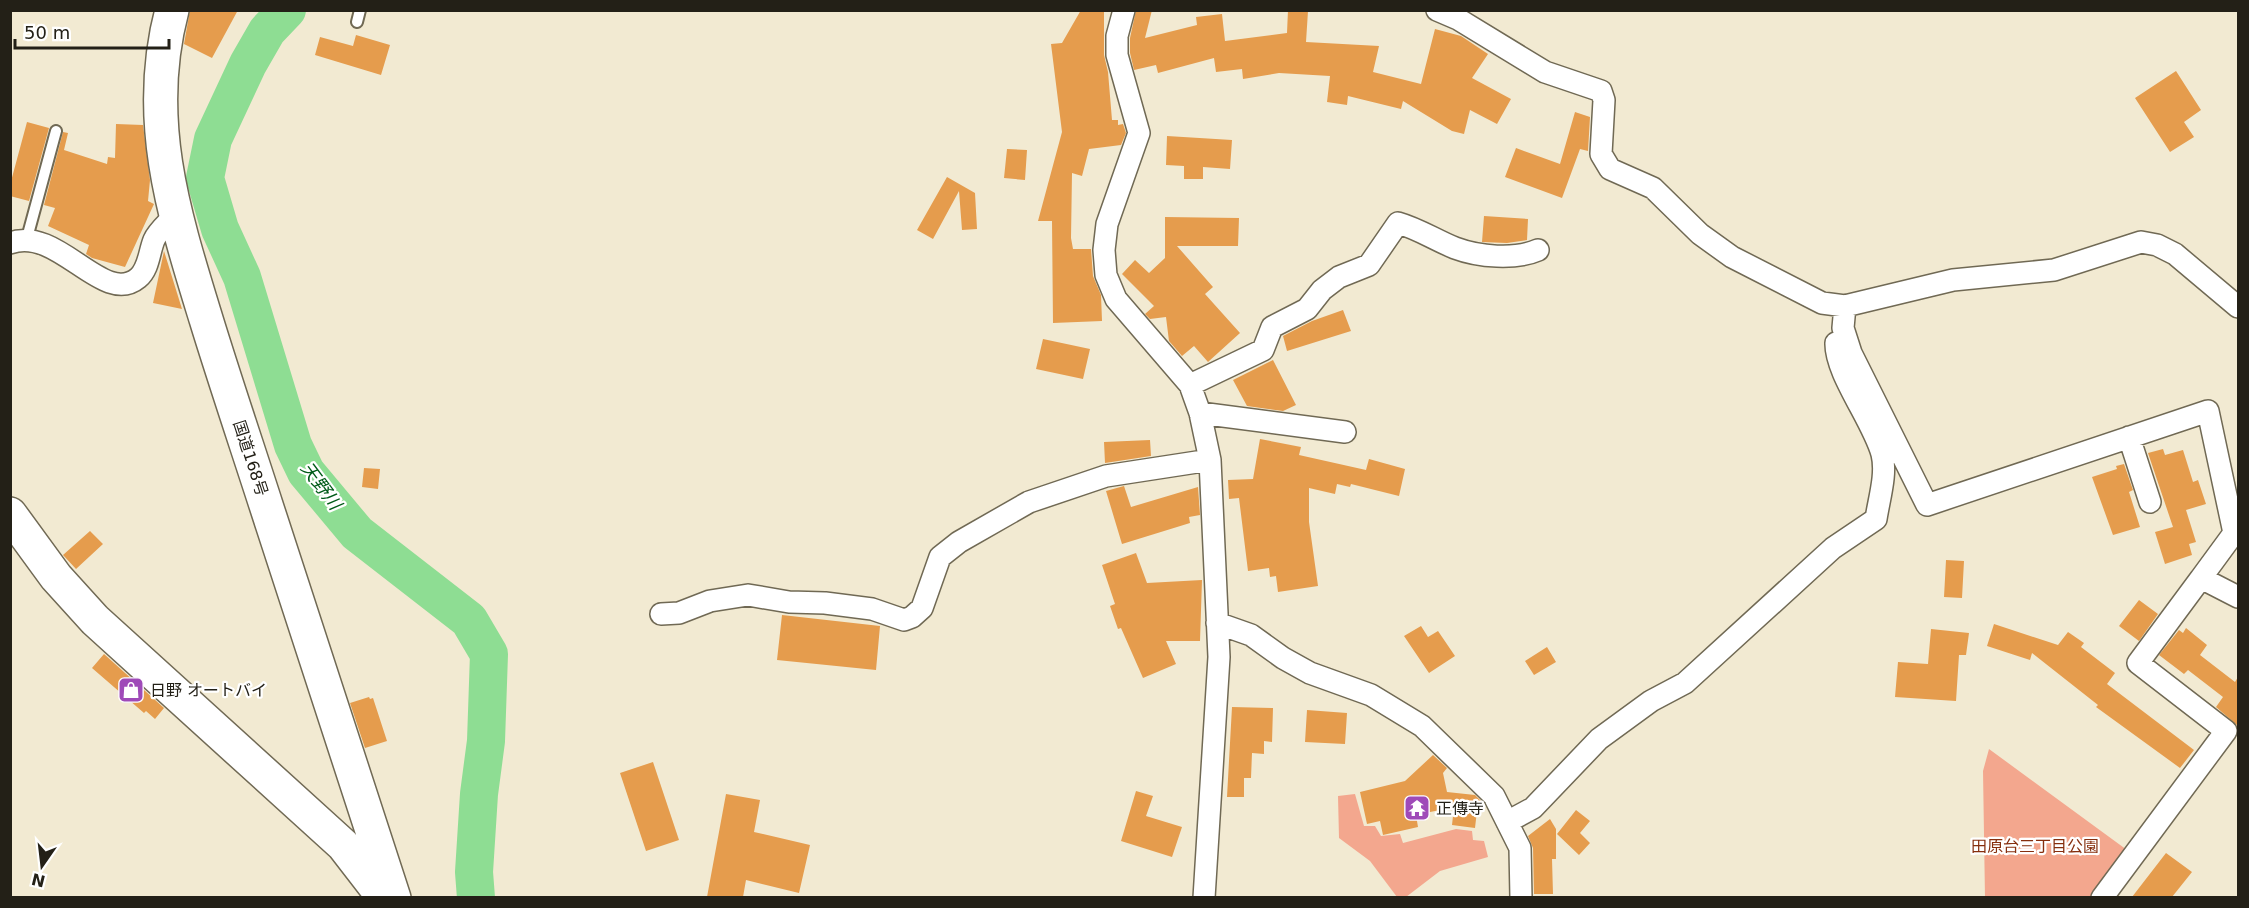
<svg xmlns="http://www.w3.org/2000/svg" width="2249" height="908" viewBox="0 0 2249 908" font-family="'DejaVu Sans','Noto Sans JP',sans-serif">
<rect width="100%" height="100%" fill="#f2ead2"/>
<path fill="#f3a78e" d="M1989,749L2127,850L2092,897L1985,898L1983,771Z
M1355,794L1364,826H1375L1381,836L1400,834L1403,843L1456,829L1472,831L1473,840L1484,841L1488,857L1440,871L1406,897H1397L1370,861L1339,838L1338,796Z"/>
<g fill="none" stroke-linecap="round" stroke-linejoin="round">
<path stroke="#8edd93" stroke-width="38" d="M287,10L267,31L248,64L213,139L205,178L220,229L242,277L293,445L306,472L357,533L469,620L489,654L486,741L479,794L474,872L476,898"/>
</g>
<path fill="#e59c4d" d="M190,10H238L212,58L184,44Z
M1081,10H1104V55L1108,72L1112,120H1118V125L1123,124L1126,133L1121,145L1089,149L1082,176L1072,173L1071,238L1073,249H1091L1093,276L1101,295L1102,321L1053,323L1052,221H1038L1062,132L1051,44L1062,43Z
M1136,10H1152L1145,38L1197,25L1196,17L1222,14L1225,41L1287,33L1288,10L1308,11L1306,42L1379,46L1373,72L1421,84L1435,29L1461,36L1488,54L1472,78L1511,99L1497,124L1470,110L1464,134L1452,131L1403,101L1401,109L1348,96L1347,105L1327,102L1330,76L1279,73L1243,79L1242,69L1216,72L1214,58L1158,73L1156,65L1134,70L1130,53V38Z
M356,35L390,45L381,75L315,55L320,37L353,46Z
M2176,71L2201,110L2184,122L2194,137L2170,152L2135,98Z
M1575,112L1590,117L1588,151L1580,149L1562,198L1505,177L1516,148L1560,164Z
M27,122L49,128L29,201L10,196V185Z
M116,124L143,125L150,180L148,201L154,204L125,267L92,258L86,254L89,245L48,226L55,208L44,205L63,132L68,133L64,150L107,164L108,157L115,158Z
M1167,136L1232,140L1230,169L1203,167V179H1184V166L1166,165Z
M1007,149L1027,150L1025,180L1004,178Z
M947,177L975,193L977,229L962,230L959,191L933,239L917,230Z
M1484,216L1528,219L1527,240L1507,243L1482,242Z
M1165,217L1239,218L1238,246H1177L1213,287L1205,294L1240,333L1208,362L1194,346L1182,356L1169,341L1166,317L1150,319L1145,314L1154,306L1122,274L1135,260L1149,273L1165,258Z
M164,251L182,309L153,303Z
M1343,310L1351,331L1287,351L1283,336L1312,321Z
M1043,339L1090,349L1083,379L1036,369Z
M1273,360L1296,405L1283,411L1247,406L1233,380Z
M1260,439L1301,447L1299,455L1366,470L1369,459L1405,469L1399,496L1351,484L1350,487L1337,484L1335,494L1309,488V522L1318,586L1278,592L1276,576L1270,577L1269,568L1248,571L1239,498L1229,499L1228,480L1253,479Z
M1150,440L1151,456L1105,463L1104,442Z
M2163,449L2165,455L2183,450L2193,482L2198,480L2206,504L2186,510L2196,542L2189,544L2192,555L2165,564L2155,532L2173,527L2148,453Z
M2124,464L2133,490L2129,492L2140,527L2113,535L2092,477L2117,469L2116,466Z
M364,468L380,469L378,489L362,487Z
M1124,486L1131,507L1198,487L1200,515L1189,517L1190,523L1122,544L1106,491Z
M90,531L103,544L76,569L63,555Z
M1136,553L1147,583L1202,580L1200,641H1166L1176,664L1143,678L1121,628L1118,629L1110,606L1115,604L1102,565Z
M1946,560L1964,561L1962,598L1944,597Z
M2139,600L2158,614L2139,641L2119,626Z
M782,615L880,626L876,670L777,660Z
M1994,624L2058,645L2068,632L2084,643L2081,647L2115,673L2107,684L2194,750L2180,768L2096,707L2098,705L2032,653L2030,660L1987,646Z
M1421,626L1428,637L1438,631L1455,656L1429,673L1404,636Z
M2186,628L2207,645L2200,655L2235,682L2238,677V726L2216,707L2223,697L2188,670L2184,674L2159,655L2179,630L2183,633Z
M1931,629L1969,633L1966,655H1959L1956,701L1895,697L1898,662L1928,664Z
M1547,647L1556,662L1534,675L1525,661Z
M104,654L164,708L155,719L146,711L144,713L92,668Z
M369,697L370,699L373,698L387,741L365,748L350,703Z
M1232,707L1273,708L1272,742L1264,741V754L1252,753L1251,778H1244V797H1227Z
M1307,710L1347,713L1345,744L1305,742Z
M1433,755L1447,768L1443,773L1447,792L1475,795L1481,801L1478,802L1475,828L1452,825L1454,807L1416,815L1418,827L1383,835L1380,821L1367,824L1360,792L1405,781Z
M653,762L679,840L646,851L620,773Z
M1136,791L1153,796L1146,816L1182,827L1172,857L1121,841Z
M726,794L760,800L754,832L810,845L799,893L746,880L743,897H707Z
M1576,810L1590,821L1580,833L1590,843L1579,855L1557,834Z
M1550,819L1556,829V859H1552L1553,894H1534L1533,848L1528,836Z
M2166,853L2192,872L2172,897H2132Z"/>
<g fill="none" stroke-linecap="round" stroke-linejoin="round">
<g stroke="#706954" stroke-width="14">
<path id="service" d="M357,22L360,10
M27,238L56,131"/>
</g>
<g stroke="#706954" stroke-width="24">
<path id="minor" d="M1124,10L1117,36V55L1139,133L1107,224L1104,250L1106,275L1116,299L1190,385L1200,413L1210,460L1219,657L1204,898
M1437,10L1458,19L1545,72L1601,91L1604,100L1601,154L1610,169L1653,188L1700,234L1732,257L1822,303L1845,306L1953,280L2054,270L2141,242L2157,245L2175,254L2238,307
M10,243C58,225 103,307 138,278C149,269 149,252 154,240C158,231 168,223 175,215
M1845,306L1843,328L1851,353L1927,505L2208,411L2234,533L2201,578
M1190,385L1263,350L1272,327L1307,309L1322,290L1339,277L1369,265L1398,223C1419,229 1435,240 1455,248C1479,257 1515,260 1538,250
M1200,413L1345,432
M2129,437L2150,502
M661,614L679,613L710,601L748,595L789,602L825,603L872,609L904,620L912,617L922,608L940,557L959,542L1029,502L1106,476L1210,460
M1217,623L1251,635L1283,658L1310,673L1371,695L1422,726L1494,796L1520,848L1521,898
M1507,822L1533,808L1599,739L1651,701L1685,683L1833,548L1876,519C1879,499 1887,474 1882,454C1873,421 1835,373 1836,343
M2102,898L2226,731L2138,663L2201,578L2238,597"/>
</g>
<g stroke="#706954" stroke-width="36">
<path id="trunk" d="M172,10C143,119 174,215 206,319C225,381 246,443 266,505C308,636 351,767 394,898
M10,514L56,577L95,620L343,845L384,898"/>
</g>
<use href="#service" stroke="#fff" stroke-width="10"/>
<use href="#minor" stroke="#fff" stroke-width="21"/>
<use href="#trunk" stroke="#fff" stroke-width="33"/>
</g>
<defs>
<g id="shop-square" transform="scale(1.35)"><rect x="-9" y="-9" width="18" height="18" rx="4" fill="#9f4ab8" stroke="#fff"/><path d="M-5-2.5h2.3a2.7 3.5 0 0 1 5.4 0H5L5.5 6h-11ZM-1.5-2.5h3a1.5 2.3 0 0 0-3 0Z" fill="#fff"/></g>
<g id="temple-square" transform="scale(1.35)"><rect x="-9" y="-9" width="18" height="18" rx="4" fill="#9f4ab8" stroke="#fff"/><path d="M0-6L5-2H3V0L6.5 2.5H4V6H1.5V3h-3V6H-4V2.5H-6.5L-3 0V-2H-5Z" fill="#fff"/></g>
</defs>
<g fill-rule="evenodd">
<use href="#shop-square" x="131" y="690"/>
<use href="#temple-square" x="1417" y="808"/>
</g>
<g text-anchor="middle" stroke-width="4.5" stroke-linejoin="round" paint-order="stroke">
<g font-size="16" fill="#232017" stroke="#fff">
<text transform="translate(251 458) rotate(72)" y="6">国道168号</text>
</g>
<g font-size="16" fill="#232017" stroke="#fff" text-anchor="start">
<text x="150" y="696">日野 オートバイ</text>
<text x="1436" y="814">正傳寺</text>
</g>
<g font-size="16" fill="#862f0e" stroke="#fff">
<text x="2035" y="852">田原台三丁目公園</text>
</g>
<g font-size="18" font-style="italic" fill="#005b18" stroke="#fff">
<text transform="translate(321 486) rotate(53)" y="6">天野川</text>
</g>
</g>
<rect width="2249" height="908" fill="none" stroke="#232017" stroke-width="24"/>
<g transform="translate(42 866) rotate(194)" stroke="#ffffff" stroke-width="4.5" paint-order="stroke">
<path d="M0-4.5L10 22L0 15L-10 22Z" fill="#232017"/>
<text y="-9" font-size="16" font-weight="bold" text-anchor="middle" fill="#232017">N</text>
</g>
<path d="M15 39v9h154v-9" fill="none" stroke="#232017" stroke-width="3"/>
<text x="24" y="39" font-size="18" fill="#232017" stroke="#ffffff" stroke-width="4.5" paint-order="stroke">50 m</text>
</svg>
